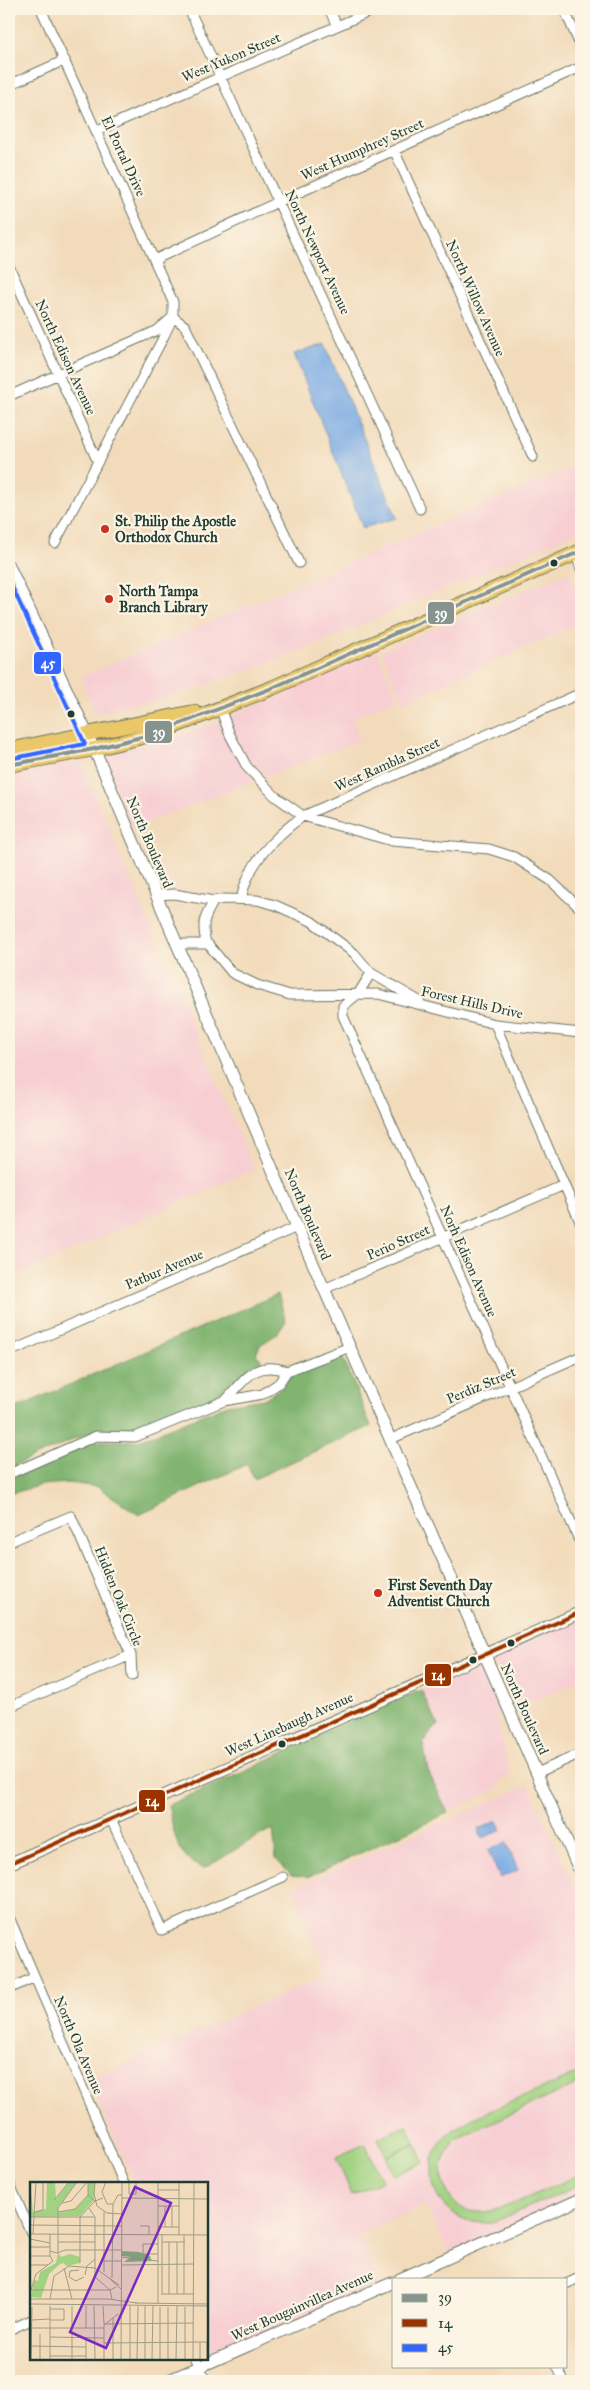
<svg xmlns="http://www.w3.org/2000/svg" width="590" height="2390" viewBox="0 0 590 2390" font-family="'IM FELL Great Primer',serif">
<rect width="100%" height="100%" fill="#fcf5e5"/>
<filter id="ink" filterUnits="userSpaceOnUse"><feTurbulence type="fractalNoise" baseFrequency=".02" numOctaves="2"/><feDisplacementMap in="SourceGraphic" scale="10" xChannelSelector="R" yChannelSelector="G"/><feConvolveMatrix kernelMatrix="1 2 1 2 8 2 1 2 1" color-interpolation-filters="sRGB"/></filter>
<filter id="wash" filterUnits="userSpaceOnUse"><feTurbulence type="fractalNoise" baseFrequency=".0096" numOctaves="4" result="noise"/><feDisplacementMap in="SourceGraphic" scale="20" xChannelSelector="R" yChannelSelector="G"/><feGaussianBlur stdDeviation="1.12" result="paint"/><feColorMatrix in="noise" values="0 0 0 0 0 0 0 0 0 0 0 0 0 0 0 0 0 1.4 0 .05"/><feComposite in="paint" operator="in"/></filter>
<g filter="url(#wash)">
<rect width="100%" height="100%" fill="#f2dbbb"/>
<path fill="#f7cfd3" d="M581,463V530L335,636L250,670L168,697L95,713L81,677Z
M569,572L581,601V623L403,702L381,651Z
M377,650L397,698L352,719L360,740L266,776L252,762L232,732L228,718Z
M219,721L224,736L245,768L256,780L132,828L101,752L179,736Z
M80,761L254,1169L9,1279V775Z
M581,1618V1680L514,1708L491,1657Z
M483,1661L505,1712L496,1716L510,1772L494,1790L448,1813L428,1771L423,1742L431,1710L421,1690L428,1685Z
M528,1785L581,1900V2195L448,2253L425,2205L360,2234L379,2284L212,2356L206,2342V2184H135L88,2079L327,1975L292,1888Z"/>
<path fill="#a1d281" stroke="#60885a" d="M581,2072V2082L458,2138C446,2150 438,2166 444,2183C458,2230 502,2209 531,2196C548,2189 565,2181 581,2174V2185L491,2223C470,2224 450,2217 439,2198C433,2189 432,2179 432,2169C431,2129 482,2115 511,2102C535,2092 558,2082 581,2072Z
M407,2125L415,2143L386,2156L378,2138Z
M365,2144L382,2181L352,2195L336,2157Z
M416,2144L424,2162L394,2175L386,2157Z"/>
<path fill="#80b46f" stroke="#507852" d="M278,1294L286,1321L277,1334L260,1345L256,1354L264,1363L248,1369L219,1397L134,1431H93L9,1468V1411Z
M342,1356L371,1426L254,1479L247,1464L139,1515L98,1487L69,1483L41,1485L9,1494V1479L97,1441H137L227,1405L264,1399L281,1388L291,1375Z
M421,1690L438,1725L423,1742L428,1771L448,1813L308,1877L291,1875L276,1859L273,1829C248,1840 227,1856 203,1869C174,1854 175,1834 168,1805L246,1771L316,1736Z"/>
<path fill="#79aae4" stroke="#4c748c" d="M325,344L397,518L363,528L294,354Z
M497,1821L501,1830L482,1838L478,1829Z
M506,1842L518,1870L500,1878L488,1850Z"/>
</g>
<g filter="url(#ink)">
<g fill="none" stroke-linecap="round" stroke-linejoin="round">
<g stroke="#697463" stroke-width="11">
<path id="minor" d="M41,9L173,302V317L162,340L55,543
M189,9L420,509
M329,9L337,26
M564,9L581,47
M9,85L65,60
M97,131L376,9
M394,150L533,457
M156,259L280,201L581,67
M9,266L97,460
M9,396L158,330L173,317L185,326L299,563
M576,554L581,569
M220,708L230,735L247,767L275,796L303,816L392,841L489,849L514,857L550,880L581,909
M156,895L174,894L214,901L223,899L257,900L275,905L311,921L354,953L371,973L419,1001
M241,899C248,863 274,837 303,816L581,693
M176,944H208L232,973L257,985L290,995L378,994L495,1024L581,1033
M206,944C202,923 203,919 214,901
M371,973L358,994L343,1006V1016L581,1544
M495,1024L581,1224
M324,1289L564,1185
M9,1352L297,1227
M225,1401C246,1379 254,1360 287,1371
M391,1439L581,1356
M9,1474L96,1436L135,1437L224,1401L263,1394L279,1383L287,1371L350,1347
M9,1542L71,1516L131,1655L9,1707
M131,1655L132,1676
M537,1773L581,1753
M111,1819L162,1930L283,1877
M9,1917L124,2184
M9,1989L35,1977
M9,2182L31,2233
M566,2284L581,2277
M9,2330L31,2320
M196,2359L206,2381
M557,2366L564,2381"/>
</g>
<g stroke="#697463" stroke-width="13">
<path id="tertiary" d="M9,566L96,753L297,1227L581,1874
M9,1864L581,1612
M400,2279L581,2199
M167,2381L394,2282"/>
</g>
<g stroke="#697463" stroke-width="16">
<path id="primary" d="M9,750L194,712
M9,765L94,749L157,733L272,688L581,551"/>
</g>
<use href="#minor" stroke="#fff" stroke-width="9"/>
<use href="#tertiary" stroke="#fff" stroke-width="11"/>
<use href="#primary" stroke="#eac769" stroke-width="14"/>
<g stroke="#fcf5e5" stroke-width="8">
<path id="bus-1" d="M9,765L94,749L157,733L272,688L581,551"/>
</g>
<g stroke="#fcf5e5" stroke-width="8">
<path id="bus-2" d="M9,1864L581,1612"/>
</g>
<g stroke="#fcf5e5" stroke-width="8">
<path id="bus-3" d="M9,580L85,744L9,759"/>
</g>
<use href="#bus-1" stroke="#87938f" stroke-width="4"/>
<use href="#bus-2" stroke="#930" stroke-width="4"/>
<use href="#bus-3" stroke="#36f" stroke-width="4"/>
</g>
</g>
<g fill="#c8321e" stroke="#fcf5e5" stroke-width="2">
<circle cx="105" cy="529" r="5"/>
<circle cx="109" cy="599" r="5"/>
<circle cx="378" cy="1593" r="5"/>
</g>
<g fill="#1f3d34" stroke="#fcf5e5" stroke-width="2">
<circle cx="554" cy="563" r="4.5"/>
<circle cx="71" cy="714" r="4.5"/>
<circle cx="511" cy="1643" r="4.5"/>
<circle cx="473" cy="1660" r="4.5"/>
<circle cx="282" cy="1744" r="4.5"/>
</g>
<g text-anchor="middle" stroke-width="4.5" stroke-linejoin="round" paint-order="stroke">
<g font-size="14" fill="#1f3d34" stroke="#fcf5e5">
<text transform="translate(231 57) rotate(-23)" y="5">West Yukon Street</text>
<text transform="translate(362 149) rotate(-24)" y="5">West Humphrey Street</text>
<text transform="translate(124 156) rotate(65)" y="5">El Portal Drive</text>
<text transform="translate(318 252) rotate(65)" y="5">North Newport Avenue</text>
<text transform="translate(476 298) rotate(66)" y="5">North Willow Avenue</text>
<text transform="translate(66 357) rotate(65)" y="5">North Edison Avenue</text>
<text transform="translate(387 764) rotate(-24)" y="5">West Rambla Street</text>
<text transform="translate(150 842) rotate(67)" y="5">North Boulevard</text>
<text transform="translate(472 1002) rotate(13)" y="5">Forest Hills Drive</text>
<text transform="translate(308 1214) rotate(67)" y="5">North Boulevard</text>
<text transform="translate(398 1242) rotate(-24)" y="5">Perio Street</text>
<text transform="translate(469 1261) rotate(66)" y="5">Norh Edison Avenue</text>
<text transform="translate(164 1269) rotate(-23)" y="5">Patbur Avenue</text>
<text transform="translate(481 1385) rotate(-23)" y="5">Perdiz Street</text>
<text transform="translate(119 1596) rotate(68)" y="5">Hidden Oak Circle</text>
<text transform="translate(525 1709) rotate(66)" y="5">North Boulevard</text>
<text transform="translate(289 1724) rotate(-24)" y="5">West Linebaugh Avenue</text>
<text transform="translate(79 2045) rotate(67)" y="5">North Ola Avenue</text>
<text transform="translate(302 2305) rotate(-24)" y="5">West Bougainvillea Avenue</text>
</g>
<g font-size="14" font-weight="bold" fill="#1f3d34" stroke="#fcf5e5" text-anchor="start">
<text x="115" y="526">St. Philip the Apostle<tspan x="115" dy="16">Orthodox Church</tspan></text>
<text x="119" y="596">North Tampa<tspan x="119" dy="16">Branch Library</tspan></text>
<text x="388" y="1590">First Seventh Day<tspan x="388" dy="16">Adventist Church</tspan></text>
</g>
</g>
<g transform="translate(30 2182)">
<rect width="178" height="178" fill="#f2dbbb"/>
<path d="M0,0L3,30L16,27L17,0H25L26,17L39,0H47L28,25V31L45,27L58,14V0H65L64,18L50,34L0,35ZM28,70L31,75L40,72L50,75V81L36,84L34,81L30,82L19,92L11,116L1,115L4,98L8,99L10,90L26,81Z" fill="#a1d281"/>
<path d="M92,69L109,70L120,74L122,79L94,80L101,75L92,74Z" fill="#80b46f"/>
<path fill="none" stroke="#9e9c85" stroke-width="1" d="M65,0L64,12L67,24L77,31L92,32M76,0L72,10L77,22H83L88,13H92M99,0V12H106V0M58,1V13L65,19M128,8H149M92,16L178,17M24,18L39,0M32,21L41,19L57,0M128,24H149M5,30L13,28V0M28,30L45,27L58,13M0,35H64M0,43L92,44M110,44H119V52M128,45H149M135,45V24M142,45V24M0,52L178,53M3,52L6,0M149,53V0M0,57L20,61M28,60H65M132,60H155M0,65H20M20,69L27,71L35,68H91M28,71V26L47,0M128,72H113V62H128M0,74H20M91,75L128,79M74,79H91M50,81V35L65,19L73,16M0,83H18M91,83L163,82M34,86L42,117M49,88L40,89L39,95L46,99L54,95M74,90V30M55,93L57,84L65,77M65,95L80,108L82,117M79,96L91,107M82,96L83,22M0,108H80L86,105M1,108L6,92L23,79L20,74V52M131,112H163M132,112V52M139,112V60M147,112V60M154,112V53M0,117H78L107,121M20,117L24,94L39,84L65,86L89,103M56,117L65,95V35L59,26M105,121L178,122M128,121V0M0,122L178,124M20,124V177M42,124V177M56,124V146M64,124L65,177M73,124L74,142L163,141M20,127H34V138H20M83,136V177M2,138L20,137M0,146H74M20,155L74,156M56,155V177M177,160V177M74,161L178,160M0,164L56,165M20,174H56M1,177L2,125M10,177V152M74,177V143L88,132M91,177L92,0M100,177V124M107,177L108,124M115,177V124M122,177L123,124M130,177V125M138,177V125M146,177L147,124M155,177V125M163,177L164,0M170,177V160"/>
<path fill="#7b2cbf" fill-opacity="0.15" stroke="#7b2cbf" stroke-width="2.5" d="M105,5L141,21L76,166L40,150Z"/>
<rect width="178" height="178" fill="none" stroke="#1f3d34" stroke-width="2.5"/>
</g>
<g stroke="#fcf5e5" stroke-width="2">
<rect x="427" y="601" width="28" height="24" rx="5" fill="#87938f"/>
<rect x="33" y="651" width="29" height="24" rx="5" fill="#36f"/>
<rect x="144" y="720" width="29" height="24" rx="5" fill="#87938f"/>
<rect x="424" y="1663" width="28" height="24" rx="5" fill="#930"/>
<rect x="138" y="1789" width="28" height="24" rx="5" fill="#930"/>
</g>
<g font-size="14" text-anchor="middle" font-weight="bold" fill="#fff">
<text x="441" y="618">39</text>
<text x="48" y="668">45</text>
<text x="159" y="737">39</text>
<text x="438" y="1680">14</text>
<text x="152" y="1806">14</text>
</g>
<rect width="590" height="2390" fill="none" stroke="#fcf5e5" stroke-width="30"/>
<rect x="392" y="2278" width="175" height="90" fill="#fcf5e5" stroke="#a4ab9e"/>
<rect x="402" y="2294" width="25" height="8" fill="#87938f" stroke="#a4ab9e"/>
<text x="438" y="2302" font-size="15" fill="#1f3d34">39</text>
<rect x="402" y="2319" width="25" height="8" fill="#993300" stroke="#a4ab9e"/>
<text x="438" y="2328" font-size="15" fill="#1f3d34">14</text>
<rect x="402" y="2344" width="25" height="8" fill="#3366ff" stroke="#a4ab9e"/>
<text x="438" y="2352" font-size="15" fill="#1f3d34">45</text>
</svg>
